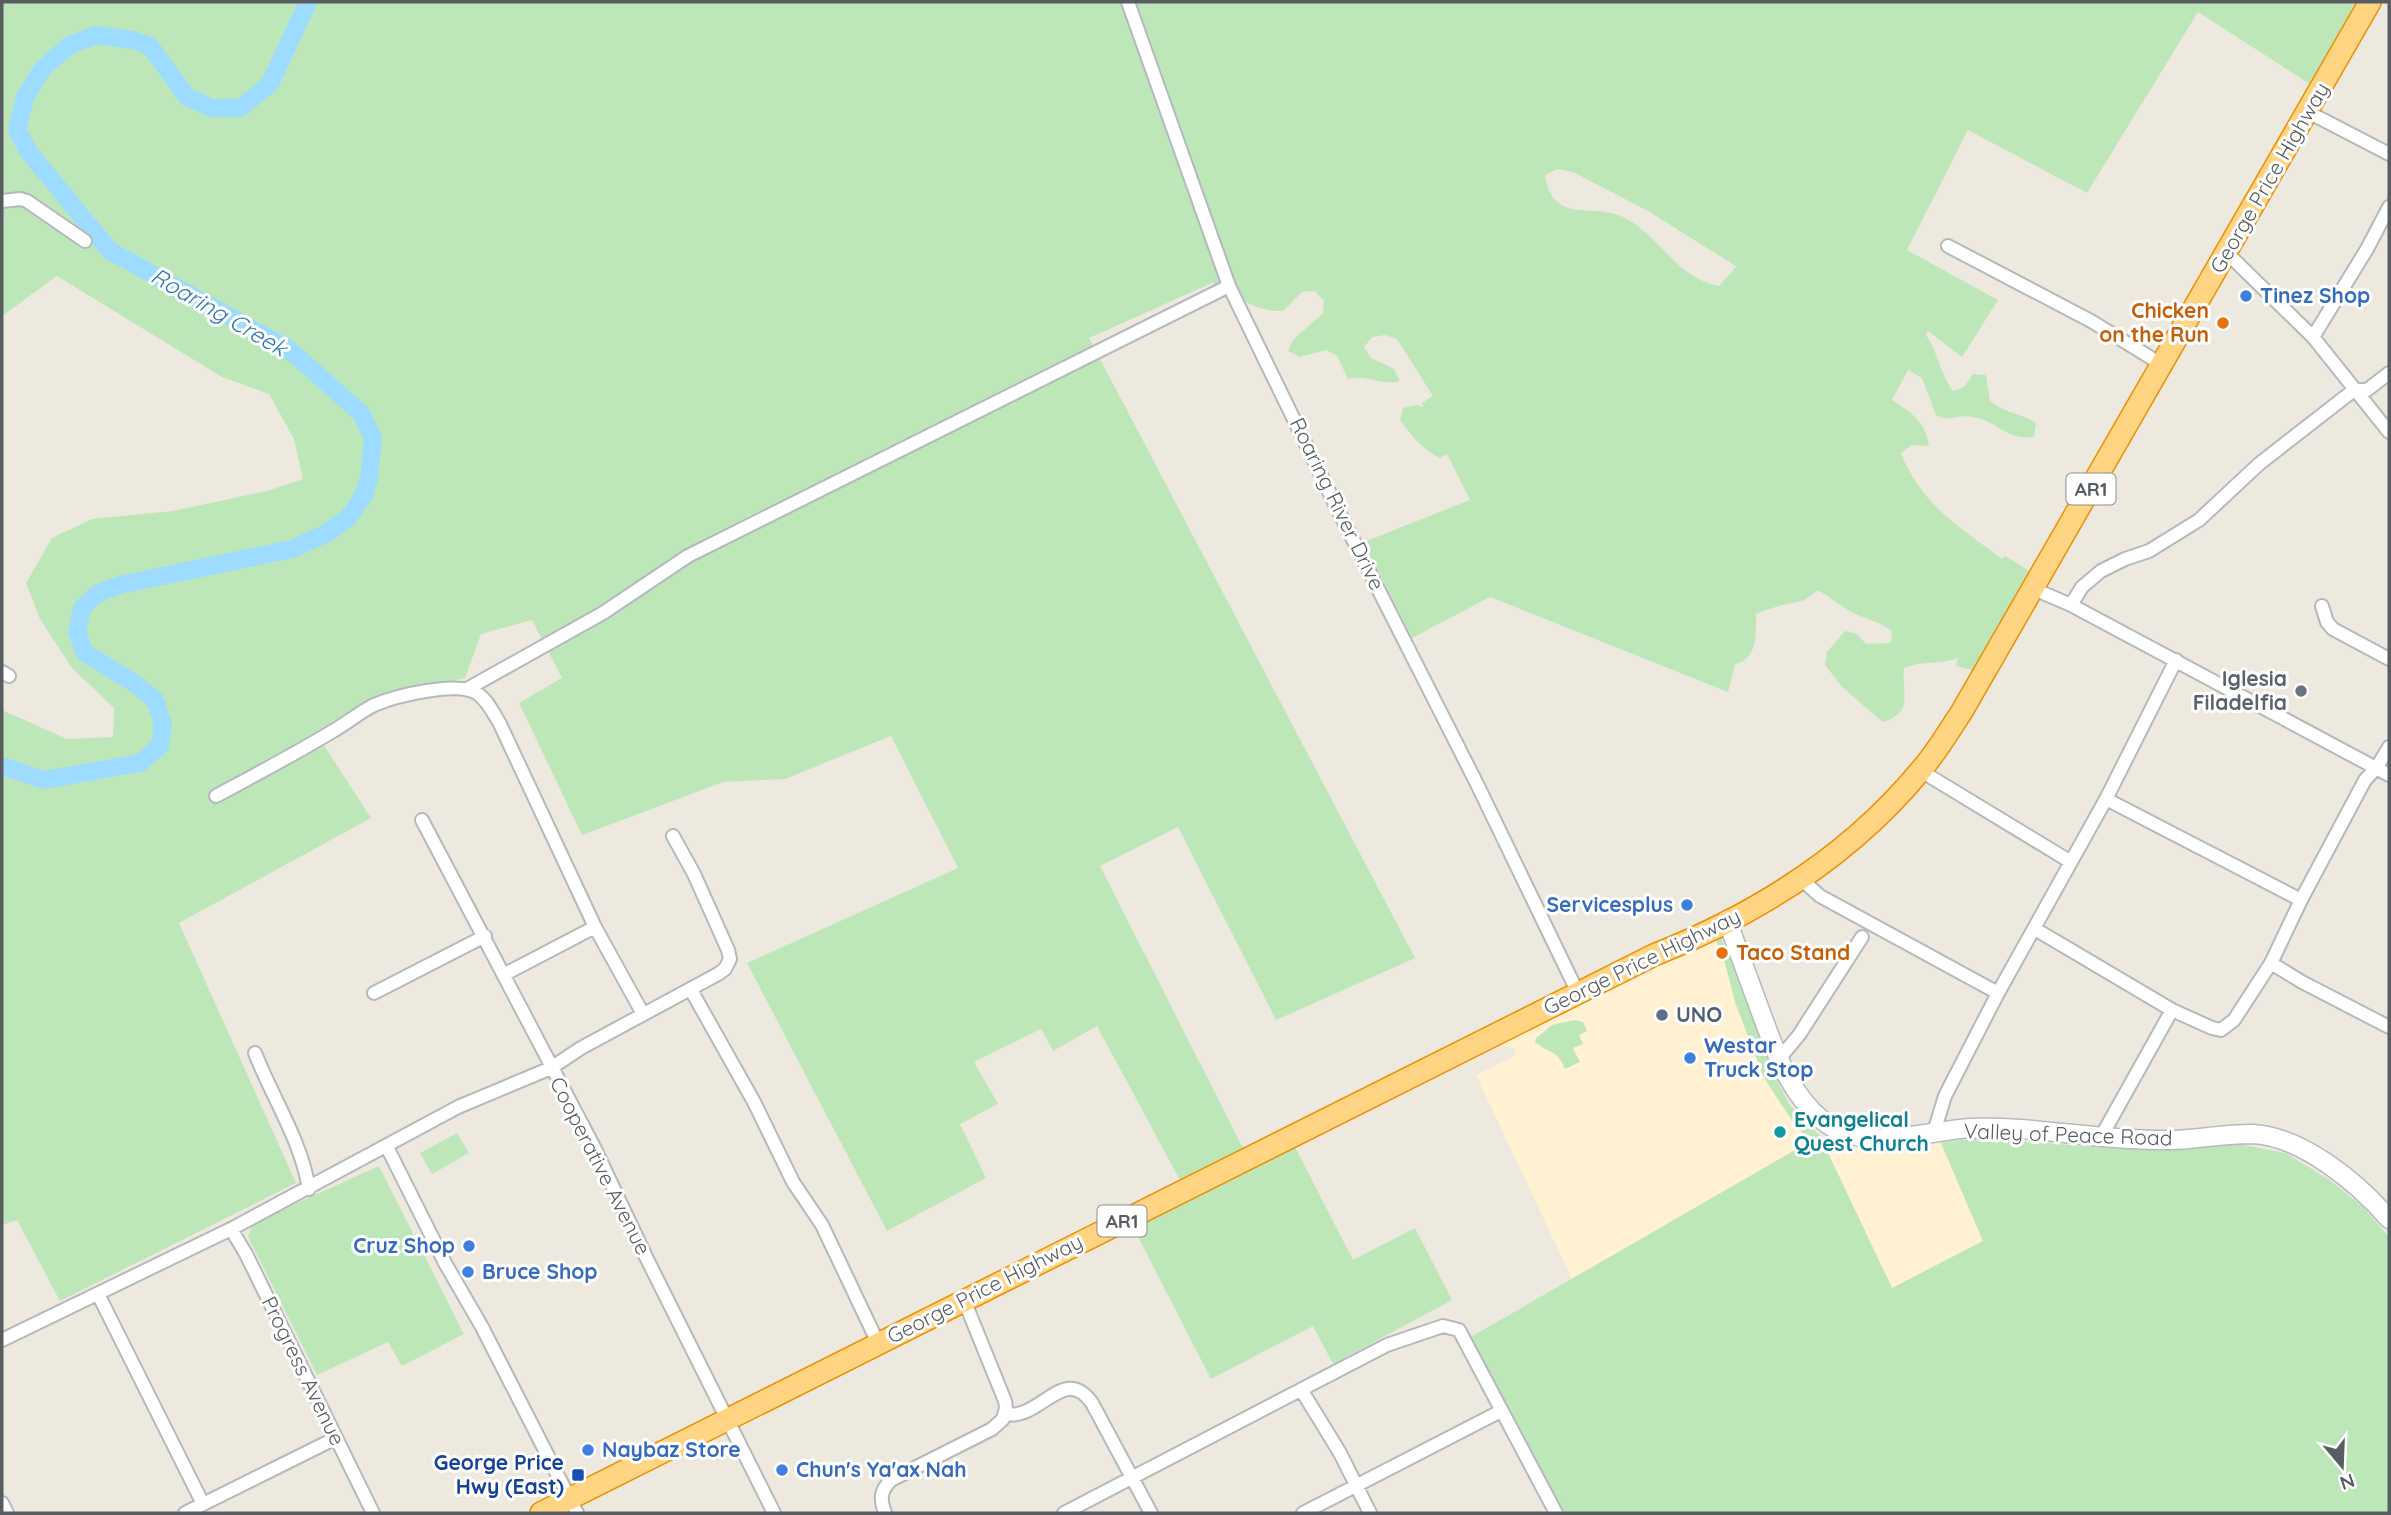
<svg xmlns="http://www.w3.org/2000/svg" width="2391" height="1515" viewBox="0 0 2391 1515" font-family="Quicksand,sans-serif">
<rect width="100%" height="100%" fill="#ede9df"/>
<path fill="#fff1d2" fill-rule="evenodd" d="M1713,935L1722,952L1736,1005L1795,1125L1812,1140L1572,1279L1476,1075L1515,1056V1048L1503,1046L1484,1053L1483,1049L1605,989L1631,982L1652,972L1667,957ZM1574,1020L1579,1034L1573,1048L1561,1058L1555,1052L1552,1025Z
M1820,1136L1859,1149L1941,1143L1983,1241L1892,1288Z"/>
<path fill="#bde7b9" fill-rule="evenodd" d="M2,2H2361L2313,86L2198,12L2087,193L1968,130L1907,250L1998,300L1962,357L1928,331L1926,335C1938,352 1940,374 1953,391L1964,387L1973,374L1986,375L1990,401C2004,413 2021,413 2036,423L2034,437C2006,441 1998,421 1973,417C1957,414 1952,423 1936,415L1922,378L1908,370L1892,400C1911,412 1926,422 1929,446L1912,445L1901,453C1921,505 1961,528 2002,559L2005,556L2033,573L1976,671L1956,666L1958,658C1941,665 1922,660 1904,668C1901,694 1915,712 1883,722L1843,688L1825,665L1827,652L1845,631L1857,634L1866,644L1891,643L1892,631C1881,622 1869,621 1856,614C1842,608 1831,597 1817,590C1800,606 1798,600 1779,606C1771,608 1763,611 1756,614C1756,634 1758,659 1735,664L1728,692L1490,597L1412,638L1364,542L1470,500L1447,454L1440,458C1422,449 1412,436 1400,420L1403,408L1417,405L1423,407L1422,403L1433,396L1397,339L1385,335L1372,337L1364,347L1371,358L1394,369L1400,381C1379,386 1368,374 1348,379L1337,356L1326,350L1300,357L1288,351L1293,340L1323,313L1324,301L1315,291L1302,292L1283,311C1256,312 1235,296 1212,283L1089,338L1415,958L1276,1020L1178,827L1100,866L1244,1150L1181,1182L1097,1026L1053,1051L1041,1029L974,1062L998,1104L960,1124L986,1178L887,1231L747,963L958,868L891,736L785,779L723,782L582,835L519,703L562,678L532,620L481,634L465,678L366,700L316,733L371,818L179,923L296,1183L60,1301L17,1220L2,1225V710L67,739L113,737L114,708L72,668L40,619L26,583L52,538L92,519L173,511L267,491L303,479L294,439L269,394L222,377L57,276L2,316ZM1557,169L1573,172L1648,211L1739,268L1736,267L1719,286C1677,278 1662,239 1627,219C1595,200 1553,228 1545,175Z
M1718,932L1739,977L1771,1068L1789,1104L1820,1136L1892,1288L1983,1241L1941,1143L1977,1138L2125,1149H2177L2239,1144L2285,1153L2331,1181L2363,1207L2389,1237V1513H1562L1469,1338L1811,1141L1795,1125L1764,1078L1736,1005L1722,952L1713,935Z
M1575,1020L1583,1022L1587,1031L1579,1035L1583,1044L1573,1048L1580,1062L1565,1069C1557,1049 1549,1054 1535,1042L1536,1038L1552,1025Z
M457,1133L469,1153L432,1174L420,1153Z
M1293,1143L1353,1260L1415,1228L1452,1300L1333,1364L1313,1326L1211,1379L1132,1225Z
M379,1166L464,1334L402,1366L388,1342L317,1375L248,1237L253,1223Z"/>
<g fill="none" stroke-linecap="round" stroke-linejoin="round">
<path stroke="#9ddcff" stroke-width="18" d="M2,766L44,780L140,763L160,746L163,724L155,700L134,683L85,653L77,632L82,608L98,593L120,585L292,549L325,534L348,518L364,495L369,478L373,438L361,413L287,348L110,251L28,151L17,130L25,97L43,68L70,45L96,35L133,40L150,46L187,97L212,108H240L270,84L308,2"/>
<g stroke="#b5b9bd" stroke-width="16">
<path id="street" d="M1128,2L1229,286L1336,506L1477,784L1578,993
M2308,112L2389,154
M2,201L20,199L27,201L85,241
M1948,246L2091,321L2161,364
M2226,252L2313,337L2389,432
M2313,337L2367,249L2389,207
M2034,589L2071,605L2389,775
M2071,605L2082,587L2101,571L2125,559L2149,551L2199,520L2259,464L2354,390H2367L2389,373
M2322,606L2327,622L2333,629L2389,659
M2,672L9,676
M467,689L603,613L688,556L1229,286
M1921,771L2071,862
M216,796C255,775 295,754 333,731C347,723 360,712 374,705C395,696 459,680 478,694C488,701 494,714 500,724L595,927L643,1014
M2106,799L2301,900
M422,820L594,1147L646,1257L774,1513
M1801,879L1820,896L1998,993
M2035,929L2172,1010L2212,1028L2221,1030L2234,1020L2271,963L2301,900L2365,780L2377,767L2389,747
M2271,963L2302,982L2389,1027
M505,974L595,927
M691,990L754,1102L793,1182L822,1225L878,1343
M374,993L485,936
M255,1053C273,1099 301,1140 309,1189
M1779,1059L1799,1035L1862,937
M1934,1132L1945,1096L1998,993L2106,799L2176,660
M2101,1137L2172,1010
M387,1147L445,1263L482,1327L577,1513
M231,1229L246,1254L373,1513
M98,1294L203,1504
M2,1340L231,1229L458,1107L551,1068L581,1048L718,974L725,969L730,959L728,950L694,874L673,836
M1302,1391L1340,1453L1370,1513
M1005,1414C1041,1421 1063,1363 1092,1403L1151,1513
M2,1503L7,1513
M185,1513L336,1438
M885,1513C880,1499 880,1491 891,1480L992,1429L1003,1419L1006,1408L1005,1401L964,1300
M1064,1513L1387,1345L1443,1326L1459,1330L1556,1513
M1303,1513L1501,1411"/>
</g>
<g stroke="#b5bac0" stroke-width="21">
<path id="secondary" d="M1727,920C1738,950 1749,980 1760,1010C1775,1050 1788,1092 1822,1120C1862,1154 1924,1131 1971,1128C2024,1126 2077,1136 2130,1139C2150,1140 2169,1141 2189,1139C2210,1137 2231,1134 2252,1134C2302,1136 2358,1183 2389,1219"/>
</g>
<g stroke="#ec8f00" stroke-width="24">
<path id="highway" d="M541,1513L1654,955C1755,915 1851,855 1921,770C1936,753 1948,732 1961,713L2370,2"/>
</g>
<use href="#street" stroke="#fff" stroke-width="12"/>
<use href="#secondary" stroke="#fff" stroke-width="18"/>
<use href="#highway" stroke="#ffd584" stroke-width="21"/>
</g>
<g fill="#3f7fe0" stroke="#fff" stroke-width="2.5">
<circle cx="2246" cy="296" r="7"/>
<circle cx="1687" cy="905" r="7"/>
<circle cx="1690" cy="1058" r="7"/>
<circle cx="469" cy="1246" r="7"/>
<circle cx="468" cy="1272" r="7"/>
<circle cx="588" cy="1450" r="7"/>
<circle cx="782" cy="1470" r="7"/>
</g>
<g fill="#e8710a" stroke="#fff" stroke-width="2.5">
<circle cx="2223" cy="323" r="7"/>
<circle cx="1722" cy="953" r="7"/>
</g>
<circle fill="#6b7280" stroke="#fff" stroke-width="2.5" cx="2301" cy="691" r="7"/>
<circle fill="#5c6f8a" stroke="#fff" stroke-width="2.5" cx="1662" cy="1015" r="7"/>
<circle fill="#0f9aa8" stroke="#fff" stroke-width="2.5" cx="1780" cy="1132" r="7"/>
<rect fill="#1a4fb4" stroke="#fff" stroke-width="2.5" x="571" y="1468" width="14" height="14" rx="3.5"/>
<g text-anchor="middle" stroke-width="6" stroke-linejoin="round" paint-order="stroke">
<g fill="#fff" stroke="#8a8e91" stroke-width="2">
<rect x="2066.5" y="473.5" width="49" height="31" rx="5"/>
<rect x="1097.5" y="1205.5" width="49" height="31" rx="5"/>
</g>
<g font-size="19" font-weight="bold" fill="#585d62">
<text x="2091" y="496">AR1</text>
<text x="1122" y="1228">AR1</text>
</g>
<g font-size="21" fill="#585d62" stroke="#fff">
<text transform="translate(2270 178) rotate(-60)" y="7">George Price Highway</text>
<text transform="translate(1337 504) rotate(64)" y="7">Roaring River Drive</text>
<text transform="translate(1642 962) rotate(-26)" y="7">George Price Highway</text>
<text transform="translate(2068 1135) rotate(2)" y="7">Valley of Peace Road</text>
<text transform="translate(600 1166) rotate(63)" y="7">Cooperative Avenue</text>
<text transform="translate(985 1289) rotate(-27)" y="7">George Price Highway</text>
<text transform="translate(303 1371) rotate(64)" y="7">Progress Avenue</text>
</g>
<g font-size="21" font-weight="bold" fill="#366cbe" stroke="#fff" text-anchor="start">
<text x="2260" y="303">Tinez Shop</text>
<text x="1673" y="912" text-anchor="end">Servicesplus</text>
<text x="1704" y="1053">Westar<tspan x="1704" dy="24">Truck Stop</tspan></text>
<text x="455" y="1253" text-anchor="end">Cruz Shop</text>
<text x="482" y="1279">Bruce Shop</text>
<text x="602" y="1457">Naybaz Store</text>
<text x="796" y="1477">Chun's Ya'ax Nah</text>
</g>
<g font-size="21" font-weight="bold" fill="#c56008" stroke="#fff" text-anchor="end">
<text x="2209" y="318">Chicken<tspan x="2209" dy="24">on the Run</tspan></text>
<text x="1736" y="960" text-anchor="start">Taco Stand</text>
</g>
<g font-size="21" font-weight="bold" fill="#5b616d" stroke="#fff" text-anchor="end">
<text x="2287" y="686">Iglesia<tspan x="2287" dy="24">Filadelfia</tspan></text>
</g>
<g font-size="21" font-weight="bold" fill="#4e5e75" stroke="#fff" text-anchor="start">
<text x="1676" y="1022">UNO</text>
</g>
<g font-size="21" font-weight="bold" fill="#0d838f" stroke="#fff" text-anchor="start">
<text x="1794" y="1127">Evangelical<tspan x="1794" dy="24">Quest Church</tspan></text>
</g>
<g font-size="21" font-weight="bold" fill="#164399" stroke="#fff" text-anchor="end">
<text x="564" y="1470">George Price<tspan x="564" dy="24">Hwy (East)</tspan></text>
</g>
<g font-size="23" font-style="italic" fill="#3279ae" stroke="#fff">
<text transform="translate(219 312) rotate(30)" y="8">Roaring Creek</text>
</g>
</g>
<rect width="2391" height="1515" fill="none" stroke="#585d62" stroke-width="7"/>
<g transform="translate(2342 1466) rotate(161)" stroke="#ffffff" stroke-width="5" paint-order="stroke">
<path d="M0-5L12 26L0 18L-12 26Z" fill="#585d62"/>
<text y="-10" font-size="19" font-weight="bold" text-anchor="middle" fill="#585d62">N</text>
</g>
</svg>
